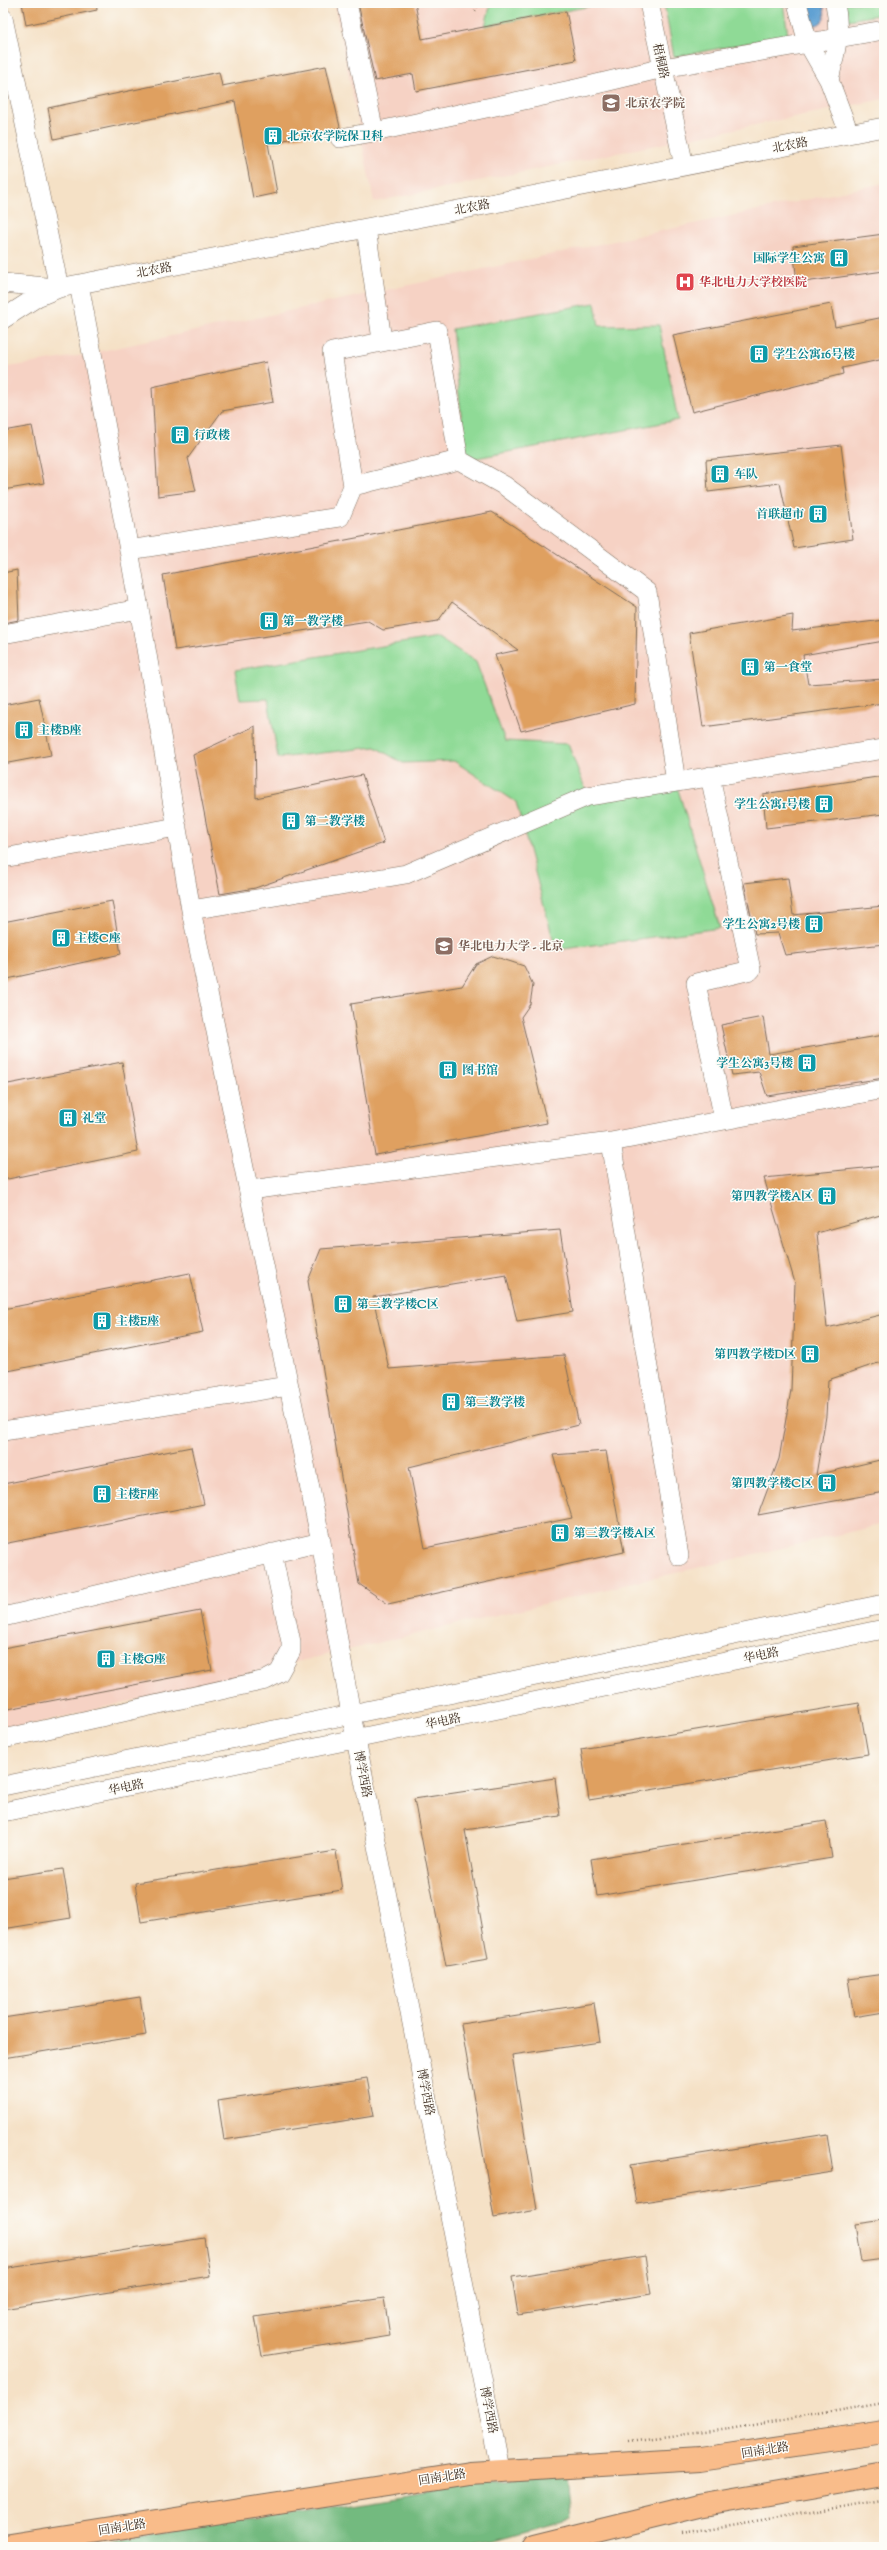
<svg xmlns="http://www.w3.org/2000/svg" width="887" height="2550" viewBox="0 0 887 2550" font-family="'Sorts Mill Goudy','Noto Serif SC',serif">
<rect width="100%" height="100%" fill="#fdfcf7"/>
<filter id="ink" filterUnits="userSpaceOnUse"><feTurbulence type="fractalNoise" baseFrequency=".025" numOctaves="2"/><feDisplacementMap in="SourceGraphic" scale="8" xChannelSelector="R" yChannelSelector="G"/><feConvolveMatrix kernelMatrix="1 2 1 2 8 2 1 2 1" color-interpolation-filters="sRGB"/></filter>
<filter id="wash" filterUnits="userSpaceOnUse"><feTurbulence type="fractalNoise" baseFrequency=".012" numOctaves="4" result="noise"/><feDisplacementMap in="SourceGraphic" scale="16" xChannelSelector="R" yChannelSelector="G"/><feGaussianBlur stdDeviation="0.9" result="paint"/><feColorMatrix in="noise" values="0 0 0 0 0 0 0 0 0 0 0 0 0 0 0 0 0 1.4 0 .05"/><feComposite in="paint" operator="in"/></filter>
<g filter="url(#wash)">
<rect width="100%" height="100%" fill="#f5e1c6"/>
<path fill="#f6d2c4" d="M334,3H884V99L374,202Z
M884,183V1524L3,1731V368L83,355Z"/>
<path fill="#8fda96" stroke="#65825a" d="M491,3H607L485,26Z
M664,3H783L788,34L784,36L674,57Z
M840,3H884V14L849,20L845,19Z
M595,303L599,326L659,325L678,420L466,460L452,329Z
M438,637L476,662L505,741L568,744L588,796L676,783L720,928L556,950L516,802L454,761L403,763L375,747L278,758L268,699L240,700L235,670Z"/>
<path fill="#73ba7f" stroke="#57724e" d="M567,2478L571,2518L496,2539L446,2547H81L485,2484Z"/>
<path fill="#60a1d3" stroke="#4e6678" d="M814,3H823C826,15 826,24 812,26L801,6Z"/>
<g id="blocks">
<path fill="#dfa060" d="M22,3H96L97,10L26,25Z
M358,3H415L422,39L566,11L576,60L416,91L413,74L375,81Z
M326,66L340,127L332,131L268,143L277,193L253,198L235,101L54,139L48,108L219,72L222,86Z
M884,234V271L797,283L793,246Z
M831,304L835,327L884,317V359L842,368L843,374L692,412L673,335Z
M266,362L273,402L222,411L188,458L196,491L158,496L152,387Z
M32,426L44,483L3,490V431Z
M841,445L853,539L794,548L780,483L708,492L706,460Z
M492,512L637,607L635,704L521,731L495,655L518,650L452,602L438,621L383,630L368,621L175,650L163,575Z
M17,570L19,620L3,623V573Z
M793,615L792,631L884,620V641L803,655L808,684L884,679V703L703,727L689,633Z
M39,698L51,755L3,764V705Z
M255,726L256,798L362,775L384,843L255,888L220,894L193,755Z
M884,776V814L766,828L763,794Z
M788,878L793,915L884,906V944L785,955L778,933L755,934L744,883Z
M112,901L121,954L3,980V922Z
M493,956L524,966L533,985L530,1004L521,1017L547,1123L375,1155L351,1004L462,986L476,964Z
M763,1017L769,1054L884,1035V1078L767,1096L759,1072L732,1075L721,1025Z
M122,1062L138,1152L3,1180V1085Z
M884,1166V1214L817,1233L827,1328L884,1314V1361L828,1380L826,1416L816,1475L884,1459V1492L758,1515L779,1459L791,1390L795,1283L764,1178Z
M560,1230L573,1312L517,1321L506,1275L373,1297L389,1369L564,1355L579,1425L409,1467L425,1548L572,1518L553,1455L606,1451L624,1552L388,1604L359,1584L308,1281L321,1249Z
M190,1273L203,1332L3,1372V1309Z
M191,1447L204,1504L3,1544V1484Z
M200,1611L212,1670L3,1710V1648Z
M859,1703L868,1754L589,1800L581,1749Z
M555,1778L560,1816L465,1830L488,1959L446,1966L414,1799Z
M826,1821L832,1858L597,1896L591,1859Z
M336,1851L342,1890L141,1922L135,1883Z
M63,1869L71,1918L3,1929V1878Z
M884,1974V2012L854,2017L848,1979Z
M140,1997L146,2035L3,2058V2018Z
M594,2003L600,2042L512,2055L537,2210L494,2218L461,2024Z
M367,2078L374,2116L224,2140L218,2101Z
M827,2134L833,2172L637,2203L630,2165Z
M884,2220V2259L861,2262L855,2224Z
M204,2238L210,2276L3,2309V2269Z
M645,2256L651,2294L518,2315L512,2277Z
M384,2298L390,2336L262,2356L255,2317Z"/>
</g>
</g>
<g filter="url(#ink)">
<use href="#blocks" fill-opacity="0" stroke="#7c6a59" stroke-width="1"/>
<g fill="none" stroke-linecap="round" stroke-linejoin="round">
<g stroke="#7c6a59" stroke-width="20">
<path id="minor" d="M347,3L374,132L580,88L663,68L884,30
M649,3L684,166
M797,3L808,43L829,80L849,133
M3,18L59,288
M829,80C836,50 841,34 835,3
M340,138L374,132
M366,228L382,340
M3,283L56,288
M79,284L129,550L191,910L321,1542L351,1714L500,2469
M3,319L37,297L59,288L884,127
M459,460L505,486L647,592L676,782
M129,550L340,517L353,486L332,352L437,331L459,460L353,486
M3,634L139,609
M710,776L751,970L696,983L724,1120
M3,858L177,827
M191,910L406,874L588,796L884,749
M611,1142L679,1556
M249,1190L611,1142L884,1089
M3,1431L288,1386
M3,1617L321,1542
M3,1739L266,1680L279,1673L291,1651V1642L272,1553
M3,1786L884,1604
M3,1812L884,1629"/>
</g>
<g stroke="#7c6a59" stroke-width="24">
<path id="major" d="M3,2546L470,2473L700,2459L884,2432
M533,2547L699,2506L884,2474"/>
</g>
<path stroke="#7c6a59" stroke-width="2.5" stroke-dasharray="1 3" stroke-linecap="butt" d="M475,11L478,3
M629,2441L729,2429L884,2403
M682,2533L884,2500"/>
<use href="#minor" stroke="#fff" stroke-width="19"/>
<use href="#major" stroke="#f9bc8a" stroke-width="22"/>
</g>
</g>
<defs>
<g id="university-square" transform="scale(1)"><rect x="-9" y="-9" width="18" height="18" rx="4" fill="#8d6e63" stroke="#fdfcf7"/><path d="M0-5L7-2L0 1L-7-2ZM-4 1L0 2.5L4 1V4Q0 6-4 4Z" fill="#fff"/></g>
<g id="building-square" transform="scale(1)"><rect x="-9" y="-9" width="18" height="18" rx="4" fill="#0f9aa8" stroke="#fdfcf7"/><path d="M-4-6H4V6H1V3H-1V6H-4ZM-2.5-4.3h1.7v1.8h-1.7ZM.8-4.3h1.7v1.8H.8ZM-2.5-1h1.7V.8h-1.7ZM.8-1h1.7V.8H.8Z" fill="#fff"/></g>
<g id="hospital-square" transform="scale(1)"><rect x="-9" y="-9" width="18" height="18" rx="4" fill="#e0444e" stroke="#fdfcf7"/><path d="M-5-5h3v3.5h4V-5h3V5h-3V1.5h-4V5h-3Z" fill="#fff"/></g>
</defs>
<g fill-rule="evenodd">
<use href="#university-square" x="611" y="103"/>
<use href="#building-square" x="273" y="136"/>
<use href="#building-square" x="839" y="258"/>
<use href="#hospital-square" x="685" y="282"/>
<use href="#building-square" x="759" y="354"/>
<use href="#building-square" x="180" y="435"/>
<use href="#building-square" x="720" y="474"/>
<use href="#building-square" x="818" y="514"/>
<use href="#building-square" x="269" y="621"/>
<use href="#building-square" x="750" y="667"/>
<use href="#building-square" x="24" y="730"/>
<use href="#building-square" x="824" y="804"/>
<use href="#building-square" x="291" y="821"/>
<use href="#building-square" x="814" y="924"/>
<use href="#building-square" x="61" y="938"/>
<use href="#university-square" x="444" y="946"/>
<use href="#building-square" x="807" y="1063"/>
<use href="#building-square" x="448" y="1070"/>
<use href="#building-square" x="68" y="1118"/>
<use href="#building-square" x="827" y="1196"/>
<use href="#building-square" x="343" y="1304"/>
<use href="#building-square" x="102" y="1321"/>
<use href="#building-square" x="810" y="1354"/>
<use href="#building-square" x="451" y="1402"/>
<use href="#building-square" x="827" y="1483"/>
<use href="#building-square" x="102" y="1494"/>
<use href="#building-square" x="560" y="1533"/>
<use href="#building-square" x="106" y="1659"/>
</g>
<g text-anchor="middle" stroke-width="3" stroke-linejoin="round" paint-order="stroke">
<g font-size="12" fill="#3b2a1e" stroke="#fdfcf7">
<text transform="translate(661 61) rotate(78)" y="4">梧桐路</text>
<text transform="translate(790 145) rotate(-11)" y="4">北农路</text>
<text transform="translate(472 207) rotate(-11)" y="4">北农路</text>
<text transform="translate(154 270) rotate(-11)" y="4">北农路</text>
<text transform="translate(761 1655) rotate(-12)" y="4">华电路</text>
<text transform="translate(443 1721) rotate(-12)" y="4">华电路</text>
<text transform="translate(363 1774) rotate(79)" y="4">博学西路</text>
<text transform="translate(126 1787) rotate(-12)" y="4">华电路</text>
<text transform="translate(426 2092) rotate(79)" y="4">博学西路</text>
<text transform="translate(489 2410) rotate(79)" y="4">博学西路</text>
<text transform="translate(765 2450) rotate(-9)" y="4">回南北路</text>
<text transform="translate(442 2477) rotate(-9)" y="4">回南北路</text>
<text transform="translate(122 2527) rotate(-9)" y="4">回南北路</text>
</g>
<g font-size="12" font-weight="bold" fill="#785e54" stroke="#fdfcf7" text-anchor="start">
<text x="625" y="107">北京农学院</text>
<text x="458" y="950">华北电力大学 - 北京</text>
</g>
<g font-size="12" font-weight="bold" fill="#0d838f" stroke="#fdfcf7" text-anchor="start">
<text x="287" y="140">北京农学院保卫科</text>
<text x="825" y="262" text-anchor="end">国际学生公寓</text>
<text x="773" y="358">学生公寓16号楼</text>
<text x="194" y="439">行政楼</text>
<text x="734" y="478">车队</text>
<text x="804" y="518" text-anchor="end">首联超市</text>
<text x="283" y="625">第一教学楼</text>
<text x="764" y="671">第一食堂</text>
<text x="38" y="734">主楼B座</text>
<text x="810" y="808" text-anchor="end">学生公寓1号楼</text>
<text x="305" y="825">第二教学楼</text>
<text x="800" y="928" text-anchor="end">学生公寓2号楼</text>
<text x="75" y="942">主楼C座</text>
<text x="793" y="1067" text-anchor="end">学生公寓3号楼</text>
<text x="462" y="1074">图书馆</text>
<text x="82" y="1122">礼堂</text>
<text x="813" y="1200" text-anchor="end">第四教学楼A区</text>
<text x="357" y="1308">第三教学楼C区</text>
<text x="116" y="1325">主楼E座</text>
<text x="796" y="1358" text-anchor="end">第四教学楼D区</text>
<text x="465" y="1406">第三教学楼</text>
<text x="813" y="1487" text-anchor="end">第四教学楼C区</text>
<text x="116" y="1498">主楼F座</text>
<text x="574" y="1537">第三教学楼A区</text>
<text x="120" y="1663">主楼G座</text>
</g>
<g font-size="12" font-weight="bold" fill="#be3a42" stroke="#fdfcf7" text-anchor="start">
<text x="699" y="286">华北电力大学校医院</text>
</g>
</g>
<rect width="887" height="2550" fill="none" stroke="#fdfcf7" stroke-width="16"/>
</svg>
